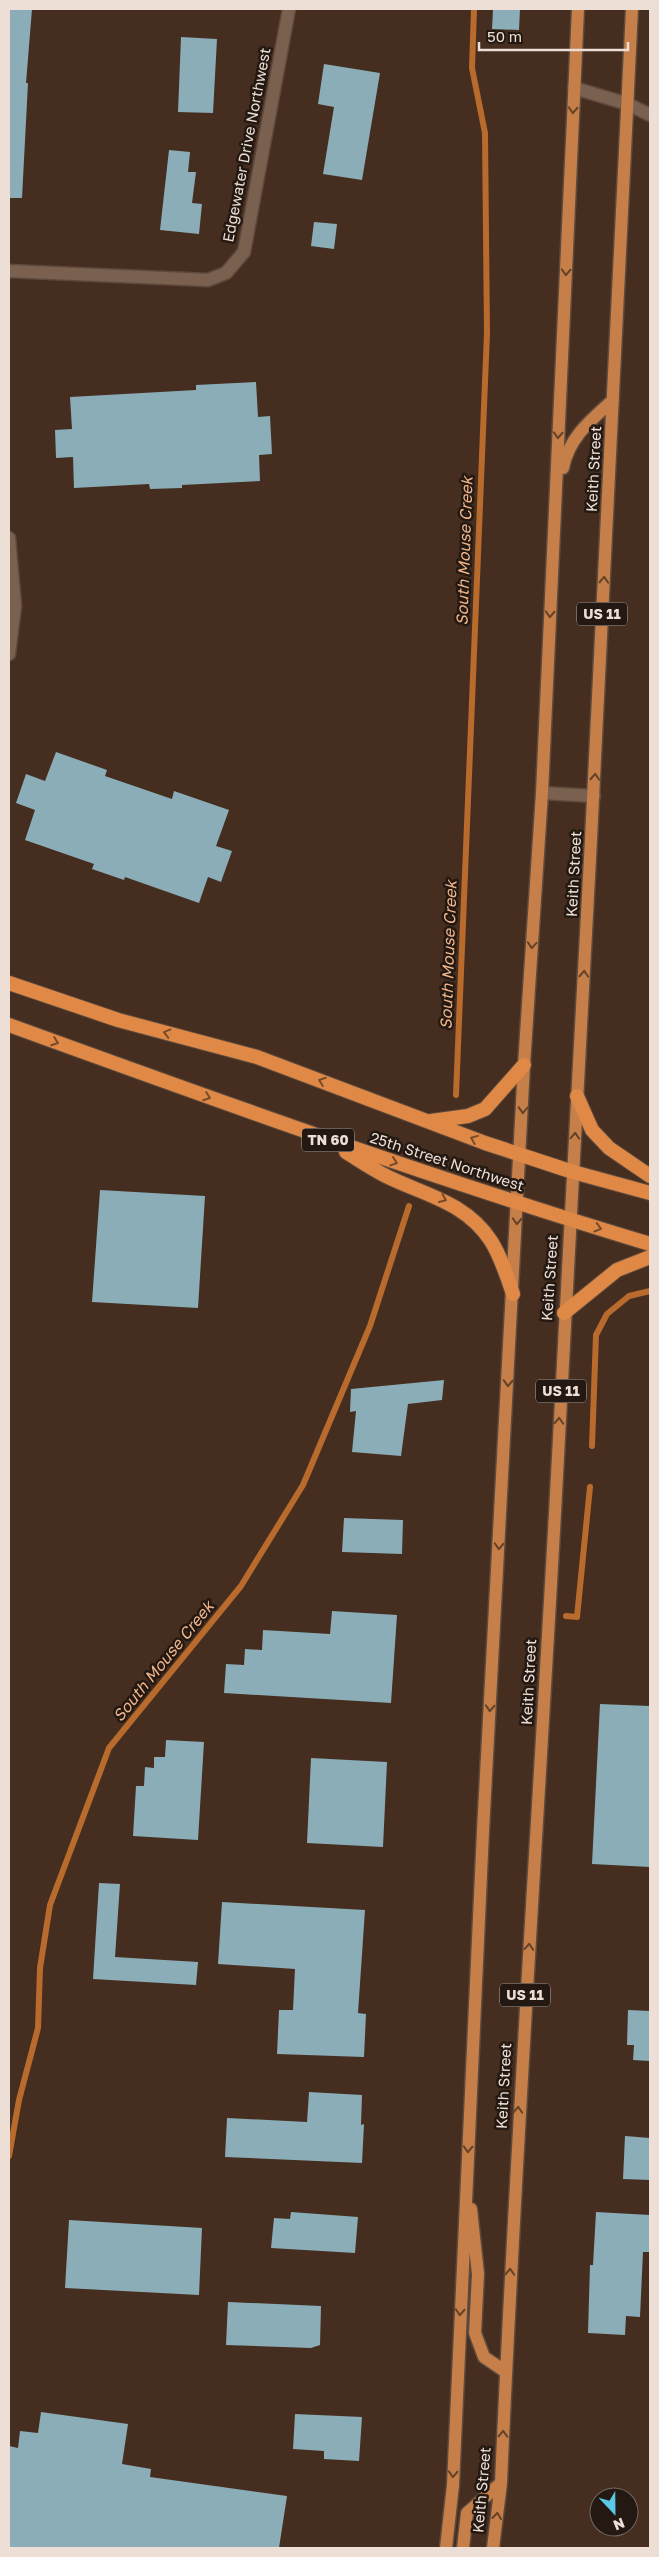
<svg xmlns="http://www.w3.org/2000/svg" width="659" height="2557" viewBox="0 0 659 2557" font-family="'Golos Text',sans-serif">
<rect width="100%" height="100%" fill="#452e1f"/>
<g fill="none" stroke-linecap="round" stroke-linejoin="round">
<path stroke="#b96b2e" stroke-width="6" d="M456,1095L487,333L485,133L472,68L474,9
M592,1446L596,1335L607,1314L629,1296L650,1291
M566,1616L577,1617L590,1487
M9,2156L19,2100L38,2028L40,1968L50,1905L109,1748L241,1586L303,1485L370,1326L409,1206"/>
</g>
<path fill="#8aadb8" d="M9,9H32L26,83H28L22,198H9Z
M493,9H520L519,30L492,29Z
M181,37L217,39L213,113L178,112Z
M324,64L380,73L362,180L323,174L334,107L318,104Z
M169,150L190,152L188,172H196L192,203L202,204L199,234L160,230Z
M314,222L337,224L334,249L311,246Z
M256,382L258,417L270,416L272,454L259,455L260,481L182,485V488L150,489L149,484L74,488L73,457L56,458L55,430L72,429L70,397L196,390V385Z
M56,752L107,770L105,776L172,799L174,791L229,810L216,846L232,851L221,882L208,877L199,903L125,877L124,880L92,869L94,864L25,840L35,810L16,803L26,774L45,781Z
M100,1190L205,1196L198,1308L92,1302Z
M444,1380L442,1400L408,1404L401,1456L352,1452L356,1411L350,1412L351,1389Z
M344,1518L403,1520L402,1554L342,1552Z
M332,1611L397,1615L391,1703L224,1693L226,1664L244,1665L245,1649L262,1650L263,1630L330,1634Z
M600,1704L650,1706V1867L592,1864Z
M166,1740L204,1742L198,1840L133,1836L136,1786H144L145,1767L154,1768V1757H165Z
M311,1758L387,1762L383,1847L307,1843Z
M99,1883L120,1884L115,1957L198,1962L196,1985L93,1979Z
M222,1902L365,1910L358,2013L366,2014L364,2057L277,2054L279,2010H293L295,1969L218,1964Z
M628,2010L650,2011V2061L633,2060L634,2045H627Z
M309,2092L362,2095L361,2125L364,2124L362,2163L225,2157L227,2118L307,2122Z
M625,2136L650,2138V2180L623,2179Z
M291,2212L358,2217L355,2253L271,2248L274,2218L290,2219Z
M596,2212L650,2215L649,2252H643L640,2317L626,2316L625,2335L588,2333L590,2265H593Z
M69,2220L202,2228L199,2295L65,2288Z
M228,2302L321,2306L320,2345L311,2348L226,2345Z
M41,2412L128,2424L122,2464L151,2469L150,2477L287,2496L279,2548H9V2446L18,2448L20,2431L38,2433Z
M295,2414L362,2417L359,2461L324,2459V2451L293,2449Z"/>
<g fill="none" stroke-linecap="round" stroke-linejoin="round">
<g stroke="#5d4a3d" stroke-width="15">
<path id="minor" d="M574,88L628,104L650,115
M9,271L208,280L226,273L244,252L289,9
M9,538L15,606L9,654
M542,793L594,796"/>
</g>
<g stroke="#5d4a3d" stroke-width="15">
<path id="primary" d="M563,468C569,437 591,420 613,400
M471,2209L478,2274L475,2333L484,2357L506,2372
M446,2548L453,2485L483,1831L524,1065L542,793L578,9
M463,2548L467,2513L501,2483
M493,2548L501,2483C515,2159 537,1837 555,1513C583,1012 608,510 632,9"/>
</g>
<g stroke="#5d4a3d" stroke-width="16">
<path id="trunk" d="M9,983L118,1020L257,1057L485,1143L573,1172L650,1193
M9,1025C221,1102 434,1179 650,1244
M577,1096L592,1130L609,1148L650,1176
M431,1121L468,1116L485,1109L524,1065
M346,1152C359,1160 372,1169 386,1176C424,1195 466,1202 491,1241C501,1257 507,1276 513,1294
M564,1313L617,1270L650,1257"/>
</g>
<use href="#minor" stroke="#79604f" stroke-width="12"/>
<use href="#primary" stroke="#c67f48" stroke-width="12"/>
<use href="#trunk" stroke="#e08946" stroke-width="14"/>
</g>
<defs><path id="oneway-chevron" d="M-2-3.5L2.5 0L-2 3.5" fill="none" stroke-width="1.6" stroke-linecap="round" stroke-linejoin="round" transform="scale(1.25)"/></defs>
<g stroke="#644228">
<use href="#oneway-chevron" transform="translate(573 110) rotate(93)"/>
<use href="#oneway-chevron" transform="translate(566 272) rotate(93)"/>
<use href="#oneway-chevron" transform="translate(558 435) rotate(93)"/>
<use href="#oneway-chevron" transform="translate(604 580) rotate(-87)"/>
<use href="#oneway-chevron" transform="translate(550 614) rotate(93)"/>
<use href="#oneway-chevron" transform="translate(595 777) rotate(-87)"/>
<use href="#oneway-chevron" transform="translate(532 945) rotate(94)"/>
<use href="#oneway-chevron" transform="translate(584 974) rotate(-87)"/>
<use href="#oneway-chevron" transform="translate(523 1110) rotate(92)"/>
<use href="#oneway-chevron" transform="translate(575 1136) rotate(-87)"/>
<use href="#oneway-chevron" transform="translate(517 1221) rotate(93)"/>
<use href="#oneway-chevron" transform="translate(508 1383) rotate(93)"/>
<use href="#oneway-chevron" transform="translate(559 1421) rotate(-87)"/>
<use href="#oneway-chevron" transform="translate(499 1546) rotate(93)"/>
<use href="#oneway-chevron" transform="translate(490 1708) rotate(93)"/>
<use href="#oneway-chevron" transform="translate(529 1947) rotate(-86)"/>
<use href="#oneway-chevron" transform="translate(518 2110) rotate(-87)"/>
<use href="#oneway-chevron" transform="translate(468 2149) rotate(93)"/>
<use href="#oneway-chevron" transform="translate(510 2272) rotate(-87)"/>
<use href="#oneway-chevron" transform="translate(460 2312) rotate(93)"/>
<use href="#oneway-chevron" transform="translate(503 2434) rotate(-88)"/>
<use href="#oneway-chevron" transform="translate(453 2474) rotate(93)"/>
<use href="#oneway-chevron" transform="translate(497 2516) rotate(-83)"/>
</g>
<g stroke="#784b29">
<use href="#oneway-chevron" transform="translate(167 1033) rotate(-165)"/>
<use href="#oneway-chevron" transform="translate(55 1042) rotate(20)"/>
<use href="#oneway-chevron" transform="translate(322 1081) rotate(-160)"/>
<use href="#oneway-chevron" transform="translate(207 1097) rotate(20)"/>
<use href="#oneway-chevron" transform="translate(474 1139) rotate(-158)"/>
<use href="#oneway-chevron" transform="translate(394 1162) rotate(18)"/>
<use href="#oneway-chevron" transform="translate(443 1199) rotate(24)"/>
<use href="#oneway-chevron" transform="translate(598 1228) rotate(16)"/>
</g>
<g text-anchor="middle" stroke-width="5" stroke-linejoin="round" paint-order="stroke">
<g fill="#231912" stroke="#b0a49a" stroke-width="1">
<rect x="577" y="602.5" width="50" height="23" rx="4"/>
<rect x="302" y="1128.5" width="52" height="23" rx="4"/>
<rect x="536" y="1379.5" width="50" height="23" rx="4"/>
<rect x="500" y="1983.5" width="50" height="23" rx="4"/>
</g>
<g font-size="14" font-weight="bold" fill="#eddfd5">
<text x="602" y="619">US 11</text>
<text x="328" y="1145">TN 60</text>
<text x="561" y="1396">US 11</text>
<text x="525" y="2000">US 11</text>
</g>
<g font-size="15" fill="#eddfd5" stroke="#231912">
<text transform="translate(247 145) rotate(-79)" y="5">Edgewater Drive Northwest</text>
<text transform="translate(594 469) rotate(-87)" y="5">Keith Street</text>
<text transform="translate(574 874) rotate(-87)" y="5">Keith Street</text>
<text transform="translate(447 1162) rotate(18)" y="5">25th Street Northwest</text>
<text transform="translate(550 1278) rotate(-86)" y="5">Keith Street</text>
<text transform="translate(529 1682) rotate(-87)" y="5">Keith Street</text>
<text transform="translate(504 2086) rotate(-87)" y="5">Keith Street</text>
<text transform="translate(482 2490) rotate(-85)" y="5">Keith Street</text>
</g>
<g font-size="16" font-style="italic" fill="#f2b489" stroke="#231912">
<text transform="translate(464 551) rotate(-88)" y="6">South Mouse Creek</text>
<text transform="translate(448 955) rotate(-88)" y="6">South Mouse Creek</text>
<text transform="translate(163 1661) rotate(-51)" y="6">South Mouse Creek</text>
</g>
</g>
<rect width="659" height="2557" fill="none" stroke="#eddfd5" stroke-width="20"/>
<g transform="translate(614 2512) rotate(158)"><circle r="24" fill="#231912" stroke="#746860"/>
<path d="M0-4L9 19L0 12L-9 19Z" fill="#5bc8e7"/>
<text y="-8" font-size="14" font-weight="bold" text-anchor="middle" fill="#eddfd5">N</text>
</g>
<path d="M479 42v8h149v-8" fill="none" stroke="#eddfd5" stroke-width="2.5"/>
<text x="487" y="42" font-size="15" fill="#eddfd5" stroke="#231912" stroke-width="4" paint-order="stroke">50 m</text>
</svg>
